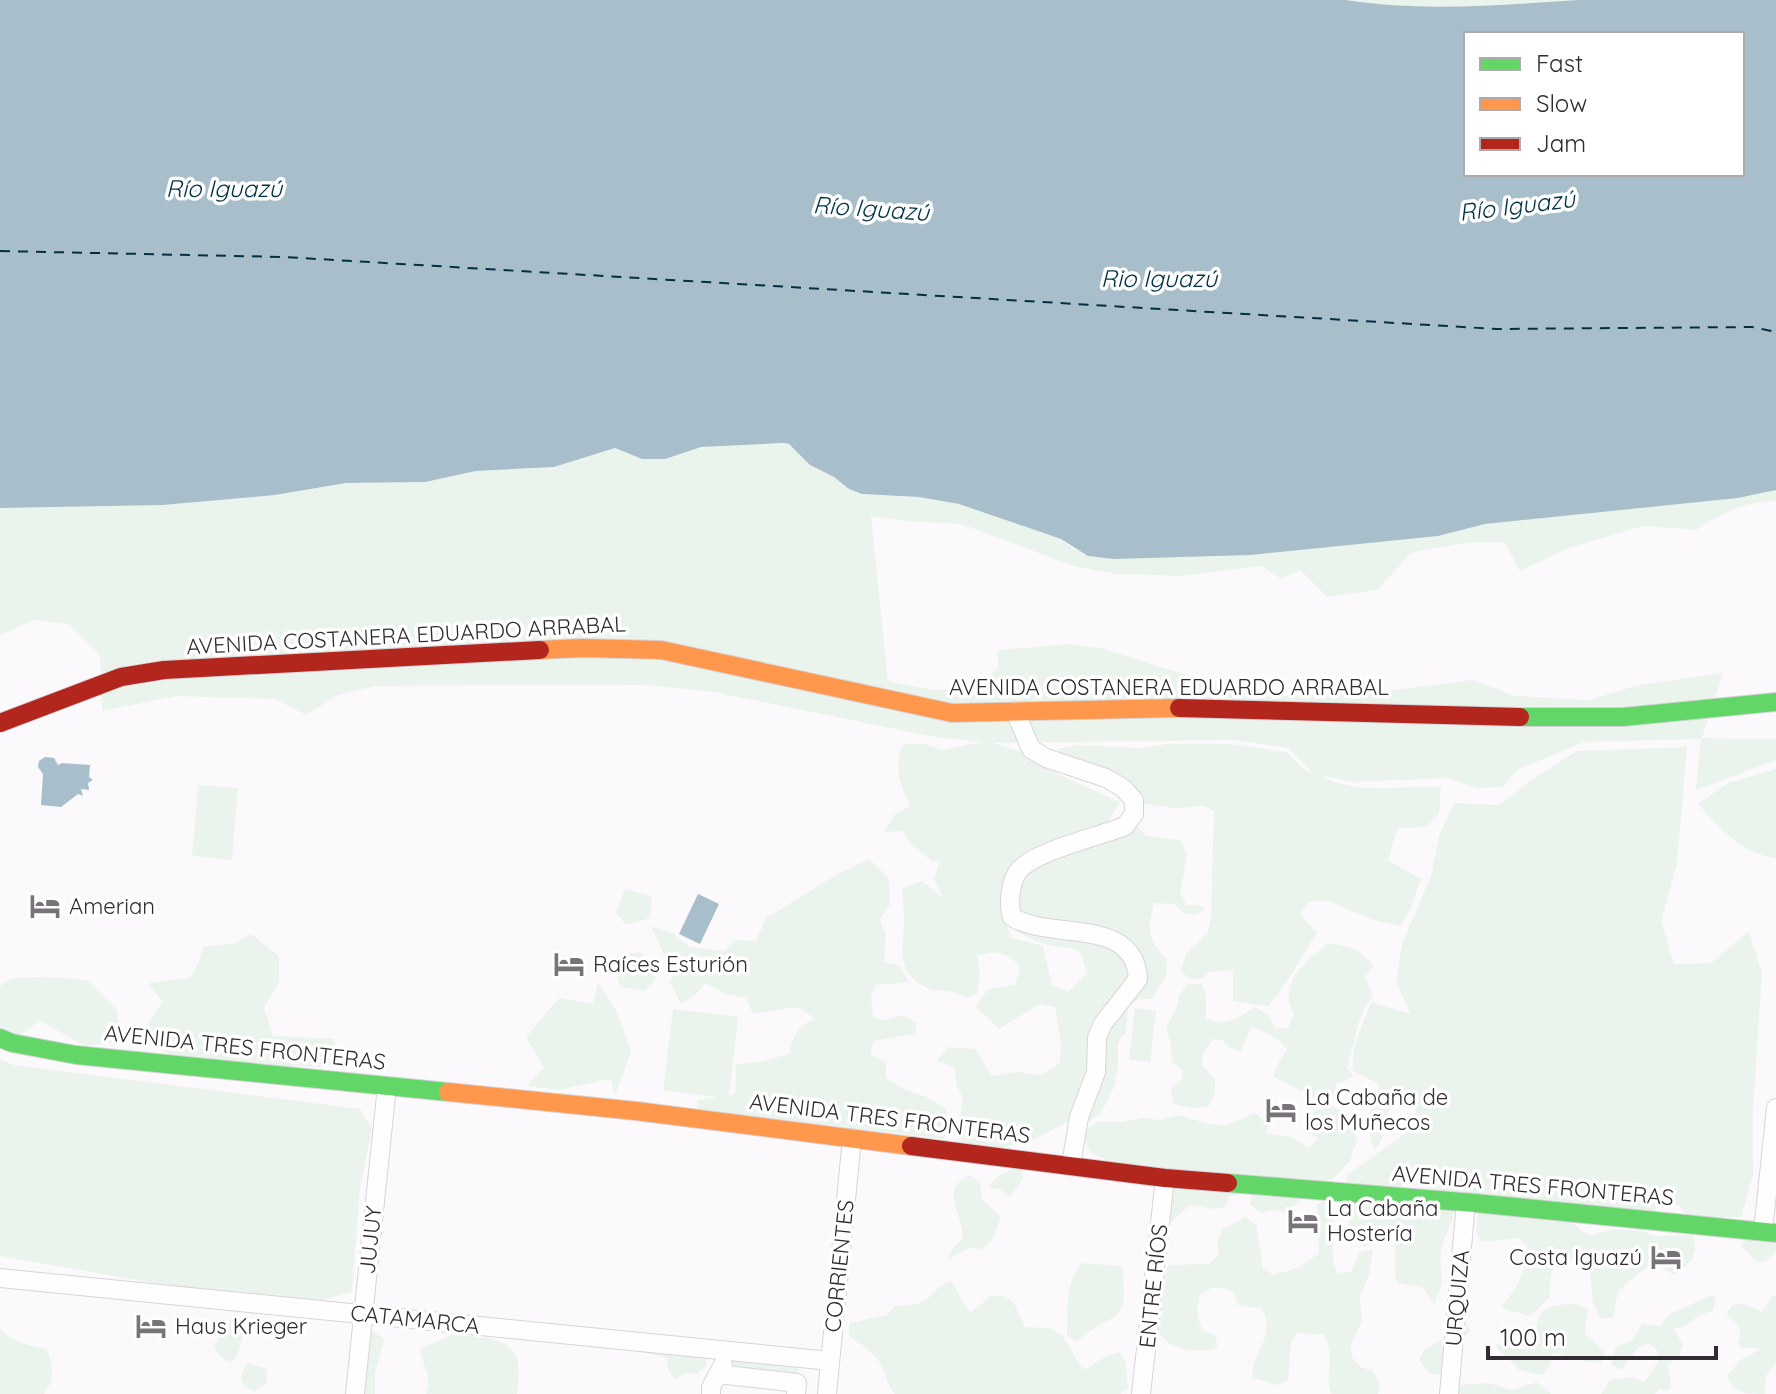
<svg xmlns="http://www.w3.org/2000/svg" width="1776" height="1394" viewBox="0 0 1776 1394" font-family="Quicksand,sans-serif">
<rect width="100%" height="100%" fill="#fcf9fd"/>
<path fill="#ebf4ec" d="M1346,0H1582C1504,7 1423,12 1346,0Z
M752,442L789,444L810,465L834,477L849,489L862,494L919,497L959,504L1061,539L1073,549L1114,559L1438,536L1485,524L1738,498L1776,490V501C1745,502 1721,512 1697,530L1643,526L1569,548L1520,571L1504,542L1463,543L1411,553L1377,590L1327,597L1300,570L1281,579L1261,566L1183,576L1115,574L1074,566L961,524L906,521L871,516L888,681C930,690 962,700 998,668V650L1070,644L1104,649L1199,679L1283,696L1356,695L1472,680L1515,696L1590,700L1634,686L1723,673L1702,738L1776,739V760L1696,790L1701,739L1584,742L1517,770L1503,787L1477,788L1448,778L1354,782L1322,776C1350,795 1407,785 1441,787L1439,814L1426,827L1398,828L1388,860L1421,879L1410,911L1400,926L1373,920L1329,901L1309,902L1300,914L1317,933C1303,954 1285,989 1268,1006L1233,1001V970L1209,972L1203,978L1192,980L1181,972L1186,954L1208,933L1211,915L1214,811L1204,806L1176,808L1143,804L1131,788L1067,759L1057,749L1078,745L1142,748L1166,744H1229L1287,752L1305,770L1313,773L1288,748L1234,740L993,743L1023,752L1045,768L1120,802L1108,822L1079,844L1022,859L1003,884L1002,915L1012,938L1043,946L1052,985L1068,992L1087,973L1080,952C1068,946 1066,948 1054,946C1045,945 1024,936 1016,931L1019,927L1112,947L1129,963L1131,980L1070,1120L1032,1141L996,1149L956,1142L963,1135L960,1115L963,1098L956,1084L955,1067L936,1061L949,1047L975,1049L992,1076L1017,1072L1041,1075L1060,1063L1061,1044L1055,1007L1040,1004L999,1029L976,1007L988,989L1015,985L1020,967C1007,952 995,949 977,956L980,974L977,994L967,998C948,986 937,994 925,987C897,971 902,953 904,926C904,913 903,900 902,888L922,881L943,898L934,878L940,860L933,862L910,843L902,831L884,832L895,814L911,806C899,784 894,769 902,745L922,743L942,750L982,742L934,737L714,692L644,685L375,686L338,695L306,715L275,699L176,696L102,711L100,655L69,624L35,620L0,635V508L163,505L275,495L346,483L425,482L476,471L554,467L615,448L631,455Z
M1687,747L1677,864L1661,921L1674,964L1711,963L1749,931L1762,972L1753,1111V1175L1741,1217H1688L1681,1207L1664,1201L1652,1214L1571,1218L1579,1229L1591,1235L1617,1229L1643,1231L1654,1236L1693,1235C1699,1255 1691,1265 1673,1275L1663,1268L1650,1264L1618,1291L1613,1318L1600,1319L1593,1302L1589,1257C1557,1258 1548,1263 1550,1297L1530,1316L1501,1308C1517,1287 1527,1272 1527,1245L1517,1238L1482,1242L1476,1232L1479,1202L1432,1193L1414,1184L1386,1189L1455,1205C1455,1222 1445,1232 1442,1248C1436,1275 1451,1273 1434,1304L1423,1288L1398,1283L1395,1278V1239L1379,1233L1365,1247L1348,1233L1350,1196L1345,1186L1347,1175L1402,1136L1414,1125L1416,1108L1397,1097L1386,1116L1382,1140L1374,1150C1365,1123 1368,1110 1380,1085L1352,1070L1355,1044L1371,1002L1410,1014L1396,981L1402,944L1431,876L1440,833L1454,803L1499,805L1531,780L1577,751Z
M1776,769V858C1742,854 1720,829 1698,804L1728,783Z
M198,785L238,788L232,860L192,856Z
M1138,827L1146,836L1180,840L1187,854L1180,893L1187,905H1199L1206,909L1196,915L1184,913L1174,904L1154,903C1147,932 1147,938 1167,960L1166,976L1152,999H1138L1128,1008L1126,1032L1118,1043V1067L1114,1087L1101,1113L1087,1123L1088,1113L1096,1098L1102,1073L1107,1030L1141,985L1145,963L1130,946L1018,914L1020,882L1033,868L1073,851L1093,847L1105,834L1125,832Z
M869,859L889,878L890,904L880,920L886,936L884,962L900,965L909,982L876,985L871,997L873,1017L885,1020L901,1015L917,1023L915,1034L874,1041L870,1054L886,1062V1078L901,1088L929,1098L945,1108L949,1122L944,1139L698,1110L697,1100L717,1097L663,1090L673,1009L738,1017L729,1096L735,1094L736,1064L759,1062L789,1054C793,1035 798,1026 815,1019L798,1007L753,1014L746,998L725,994L705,983L695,995L681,1004L670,982L677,963L665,957L651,926L673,933L689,947L724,951L734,940L756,941L766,918L838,874Z
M625,889L652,896L650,918L626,925L616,912Z
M251,934L279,956V982L264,1008L273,1036L333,1039L345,1061L322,1067L185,1063L152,1045L148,1024L162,1002L148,983L190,978L198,964L204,946L235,944Z
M1327,944C1349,944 1360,949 1374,966L1365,977L1373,996C1356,1015 1355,1045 1347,1068L1353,1076L1336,1084L1334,1095L1328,1104L1273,1077L1278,1063L1287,1050L1279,1040L1252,1026L1240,1052L1229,1047L1223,1040L1213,1039L1203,1054L1202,1065L1215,1079V1093L1208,1107L1193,1108L1173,1104L1171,1088L1181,1080L1183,1070L1172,1063L1170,1039L1166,1029L1178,1003V997L1187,984H1202L1206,995V1018C1224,1028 1240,1017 1255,1007L1270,1016L1275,1029L1288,1028L1294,1014C1276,983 1306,962 1327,944Z
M640,952L653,964L656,979L644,991L620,987L614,964L631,953Z
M49,977L87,980L118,1011L116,1042L85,1046L40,1021L14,1039L0,1031V986L12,978Z
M598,982L617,1012L631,1051L615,1096L611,1079L559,1090L526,1086L544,1068L526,1037L559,998L593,1004Z
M1135,1008L1156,1011L1150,1062L1129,1060Z
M0,1059L13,1065L360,1109L372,1129L360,1188L352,1292L308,1304L222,1295L0,1256Z
M1331,1105L1343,1112L1351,1123L1357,1141L1350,1161L1332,1180L1230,1196L1225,1207L1213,1209L1190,1205L1171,1222H1159L1152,1213L1157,1176L1122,1167L1091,1153L1081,1135L1096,1122H1120L1144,1118L1161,1120L1179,1115L1208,1124L1226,1125L1255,1113L1269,1124L1266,1134L1290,1136L1309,1148L1318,1138L1302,1131L1315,1111Z
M1018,1165L1021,1166L1023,1179L1009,1198L1000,1189L988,1188L996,1178Z
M970,1175L980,1183L982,1199L1001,1217L992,1241L982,1249L970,1248L947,1259L953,1248L962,1239C965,1213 936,1191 970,1175Z
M1252,1193L1306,1196L1286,1213L1273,1210L1261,1213L1250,1205Z
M1329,1200C1341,1225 1325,1250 1338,1273L1351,1272L1360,1252L1373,1249L1369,1275L1360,1296L1362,1321L1351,1344L1352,1357L1360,1367L1373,1371L1380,1383L1378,1394H1331C1324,1373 1336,1355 1324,1335L1298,1333L1291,1342L1288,1381L1277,1385L1253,1378C1249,1351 1277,1342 1262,1309L1237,1305L1234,1293C1220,1285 1212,1286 1200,1295C1196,1310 1196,1318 1204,1331L1216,1335L1217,1348C1197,1355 1165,1350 1156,1327C1151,1313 1161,1276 1169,1265L1209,1264L1219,1254L1217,1242L1222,1230L1245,1217L1256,1224L1263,1268L1273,1275L1298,1268L1319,1253L1317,1204Z
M1776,1228V1252C1757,1273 1754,1257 1741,1246L1744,1240Z
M1082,1263L1122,1266C1129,1331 1115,1307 1077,1342L1067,1336C1068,1309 1064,1285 1082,1263Z
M950,1281C960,1292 960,1303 971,1312L991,1296L1003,1295L1014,1303L1025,1327L1050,1328L1062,1335L1082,1368L1086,1369L1108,1355L1120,1352L1126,1363L1128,1388L1120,1394H895C887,1386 886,1373 880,1363C872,1350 860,1344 848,1335L850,1323L887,1315L895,1305C936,1307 922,1294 950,1281Z
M1711,1295L1716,1298L1713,1311L1700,1315L1685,1326L1674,1329L1683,1345L1679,1358L1668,1364L1671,1389L1665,1391L1660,1388L1655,1394H1601L1610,1380L1632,1377L1644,1382L1658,1362L1657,1350L1647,1343L1637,1349L1622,1370L1611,1365L1615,1347L1632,1340L1642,1324L1662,1326L1665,1318L1670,1314Z
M1772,1296H1776V1363L1766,1376L1765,1394C1749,1394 1729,1394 1728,1375L1740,1360L1763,1348H1740L1738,1342C1744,1330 1738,1322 1727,1317C1730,1295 1750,1306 1762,1312Z
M1576,1304L1588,1309L1585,1334L1605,1352L1601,1363L1577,1360L1553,1352L1550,1365L1543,1375L1519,1370C1511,1359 1501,1355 1495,1344L1522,1349L1535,1346C1536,1311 1540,1304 1576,1304Z
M1461,1319L1470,1329L1448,1374C1433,1377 1426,1373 1419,1359L1425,1349L1446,1337Z
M235,1320L243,1337L235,1360L229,1362L219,1356L214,1345L228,1324Z
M0,1329C14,1344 27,1344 46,1349C54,1365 55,1379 44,1394H0Z
M374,1331L384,1339L375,1374V1394H358L362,1336Z
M454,1334C502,1339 526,1339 517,1394H426C433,1376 422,1366 420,1349Z
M656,1349L706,1358L707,1365L697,1374L685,1373L675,1380L668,1370L667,1358L643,1352Z
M724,1359L798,1367L799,1373L795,1378L758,1377L719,1363Z
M248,1363L267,1369L266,1384L255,1391C239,1387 238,1375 248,1363Z
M1537,1382L1551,1394H1441L1447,1386L1487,1383L1513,1390Z"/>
<path fill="#a8becb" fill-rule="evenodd" d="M0,0H1346C1423,12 1501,5 1579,0C1644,0 1711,0 1776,0V490L1738,498L1485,524L1438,536L1250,555L1114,559L1088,556L1061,539L959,504L919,497L862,494L849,489L834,477L810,465L789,444L783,443L701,447L665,459H642L615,448L554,467L476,471L425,482L346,483L275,495L163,505L0,508ZM1742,34V174H1466V34Z
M45,757L54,758L58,765L62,763L90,765L89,777L93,780L88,783L89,790L81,789L83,796L78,794L61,807L41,805L43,774L38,767L39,761Z
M698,894L719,904L700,944L679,934Z"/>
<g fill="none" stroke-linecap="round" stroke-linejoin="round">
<path stroke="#003044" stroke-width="2" stroke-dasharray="10 8" stroke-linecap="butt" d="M0,251L284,257L1497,329L1752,327L1776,332"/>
<g stroke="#d8d4d9" stroke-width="20">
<path id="street" d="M1015,711L1031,749L1046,758L1106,778L1123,788L1134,800V814L1125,826C1098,837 1039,850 1020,869C1010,880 1008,903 1012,917C1051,941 1135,916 1138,979L1102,1025L1097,1038L1096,1072L1079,1117L1071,1165
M1763,1231L1776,1108
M0,1278L830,1361
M718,1374L797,1383L796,1394
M355,1394L387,1086
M711,1394V1387L723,1365
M827,1394L852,1138
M1141,1394L1165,1178
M1449,1394L1466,1202"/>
</g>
<g stroke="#d8d4d9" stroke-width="20">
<path id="fast" d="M1520,717H1623L1776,702
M0,1038L12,1043L76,1055L448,1092
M1228,1183L1475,1203L1776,1233"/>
</g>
<g stroke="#d8d4d9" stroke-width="20">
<path id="slow" d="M540,650L582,648L661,650L952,713L1179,708
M448,1092L636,1111L911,1146"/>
</g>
<g stroke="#d8d4d9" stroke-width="20">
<path id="jam" d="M1179,708L1520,717
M0,723L121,677L164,670L540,650
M911,1146L1165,1178L1228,1183"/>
</g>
<use href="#street" stroke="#fffeff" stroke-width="18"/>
<use href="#fast" stroke="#63d668" stroke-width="18"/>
<use href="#slow" stroke="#ff974d" stroke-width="18"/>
<use href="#jam" stroke="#b3261e" stroke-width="18"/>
</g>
<defs>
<g id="hotel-bare" transform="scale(2.4)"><path d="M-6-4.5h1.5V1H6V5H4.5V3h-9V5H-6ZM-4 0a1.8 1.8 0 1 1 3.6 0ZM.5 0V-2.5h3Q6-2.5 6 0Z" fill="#787379" stroke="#fff" stroke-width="2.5" paint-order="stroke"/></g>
</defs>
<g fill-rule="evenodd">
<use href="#hotel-bare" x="45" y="906"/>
<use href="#hotel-bare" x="569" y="964"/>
<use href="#hotel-bare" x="1281" y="1110"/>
<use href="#hotel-bare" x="1303" y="1221"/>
<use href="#hotel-bare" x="1666" y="1257"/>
<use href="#hotel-bare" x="151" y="1326"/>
</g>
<g text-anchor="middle" stroke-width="7" stroke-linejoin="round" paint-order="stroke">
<g font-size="22" fill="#312b32" stroke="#fff">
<text transform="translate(406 635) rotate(-3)" y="8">AVENIDA COSTANERA EDUARDO ARRABAL</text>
<text x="1169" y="695">AVENIDA COSTANERA EDUARDO ARRABAL</text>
<text transform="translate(245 1047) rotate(6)" y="8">AVENIDA TRES FRONTERAS</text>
<text transform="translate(890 1118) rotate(7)" y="8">AVENIDA TRES FRONTERAS</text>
<text transform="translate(1533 1185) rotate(5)" y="8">AVENIDA TRES FRONTERAS</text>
<text transform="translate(370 1240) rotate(-84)" y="8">JUJUY</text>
<text transform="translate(839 1266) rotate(-84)" y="8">CORRIENTES</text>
<text transform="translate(1153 1286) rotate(-84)" y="8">ENTRE RÍOS</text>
<text transform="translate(1457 1298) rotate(-85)" y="8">URQUIZA</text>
<text transform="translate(415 1319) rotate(6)" y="8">CATAMARCA</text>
</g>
<g font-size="22" fill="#312b32" stroke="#fff" text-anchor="start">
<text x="69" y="914">Amerian</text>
<text x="593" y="972">Raíces Esturión</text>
<text x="1305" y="1105">La Cabaña de<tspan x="1305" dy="25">los Muñecos</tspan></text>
<text x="1327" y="1216">La Cabaña<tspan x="1327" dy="25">Hostería</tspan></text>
<text x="1642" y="1265" text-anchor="end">Costa Iguazú</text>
<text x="175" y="1334">Haus Krieger</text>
</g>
<g font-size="24" font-style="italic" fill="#003044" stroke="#fff">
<text x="224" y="197">Río Iguazú</text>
<text transform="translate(1517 206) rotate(-7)" y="8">Río Iguazú</text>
<text transform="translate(871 209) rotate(4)" y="8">Río Iguazú</text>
<text x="1159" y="287">Rio Iguazú</text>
</g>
</g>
<rect x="1464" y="32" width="280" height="144" fill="#ffffff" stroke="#adaaad" stroke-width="2"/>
<rect x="1480" y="58" width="40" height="12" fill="#63d668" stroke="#adaaad" stroke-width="2"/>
<text x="1536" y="72" font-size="24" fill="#312b32">Fast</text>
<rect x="1480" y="98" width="40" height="12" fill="#ff974d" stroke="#adaaad" stroke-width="2"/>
<text x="1536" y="112" font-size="24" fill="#312b32">Slow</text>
<rect x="1480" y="138" width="40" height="12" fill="#b3261e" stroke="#adaaad" stroke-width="2"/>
<text x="1536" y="152" font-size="24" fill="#312b32">Jam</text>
<path d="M1488 1346v12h228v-12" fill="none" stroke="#312b32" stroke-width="4"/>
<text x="1500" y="1346" font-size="24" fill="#312b32" stroke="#ffffff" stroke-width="6" paint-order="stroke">100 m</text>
</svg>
